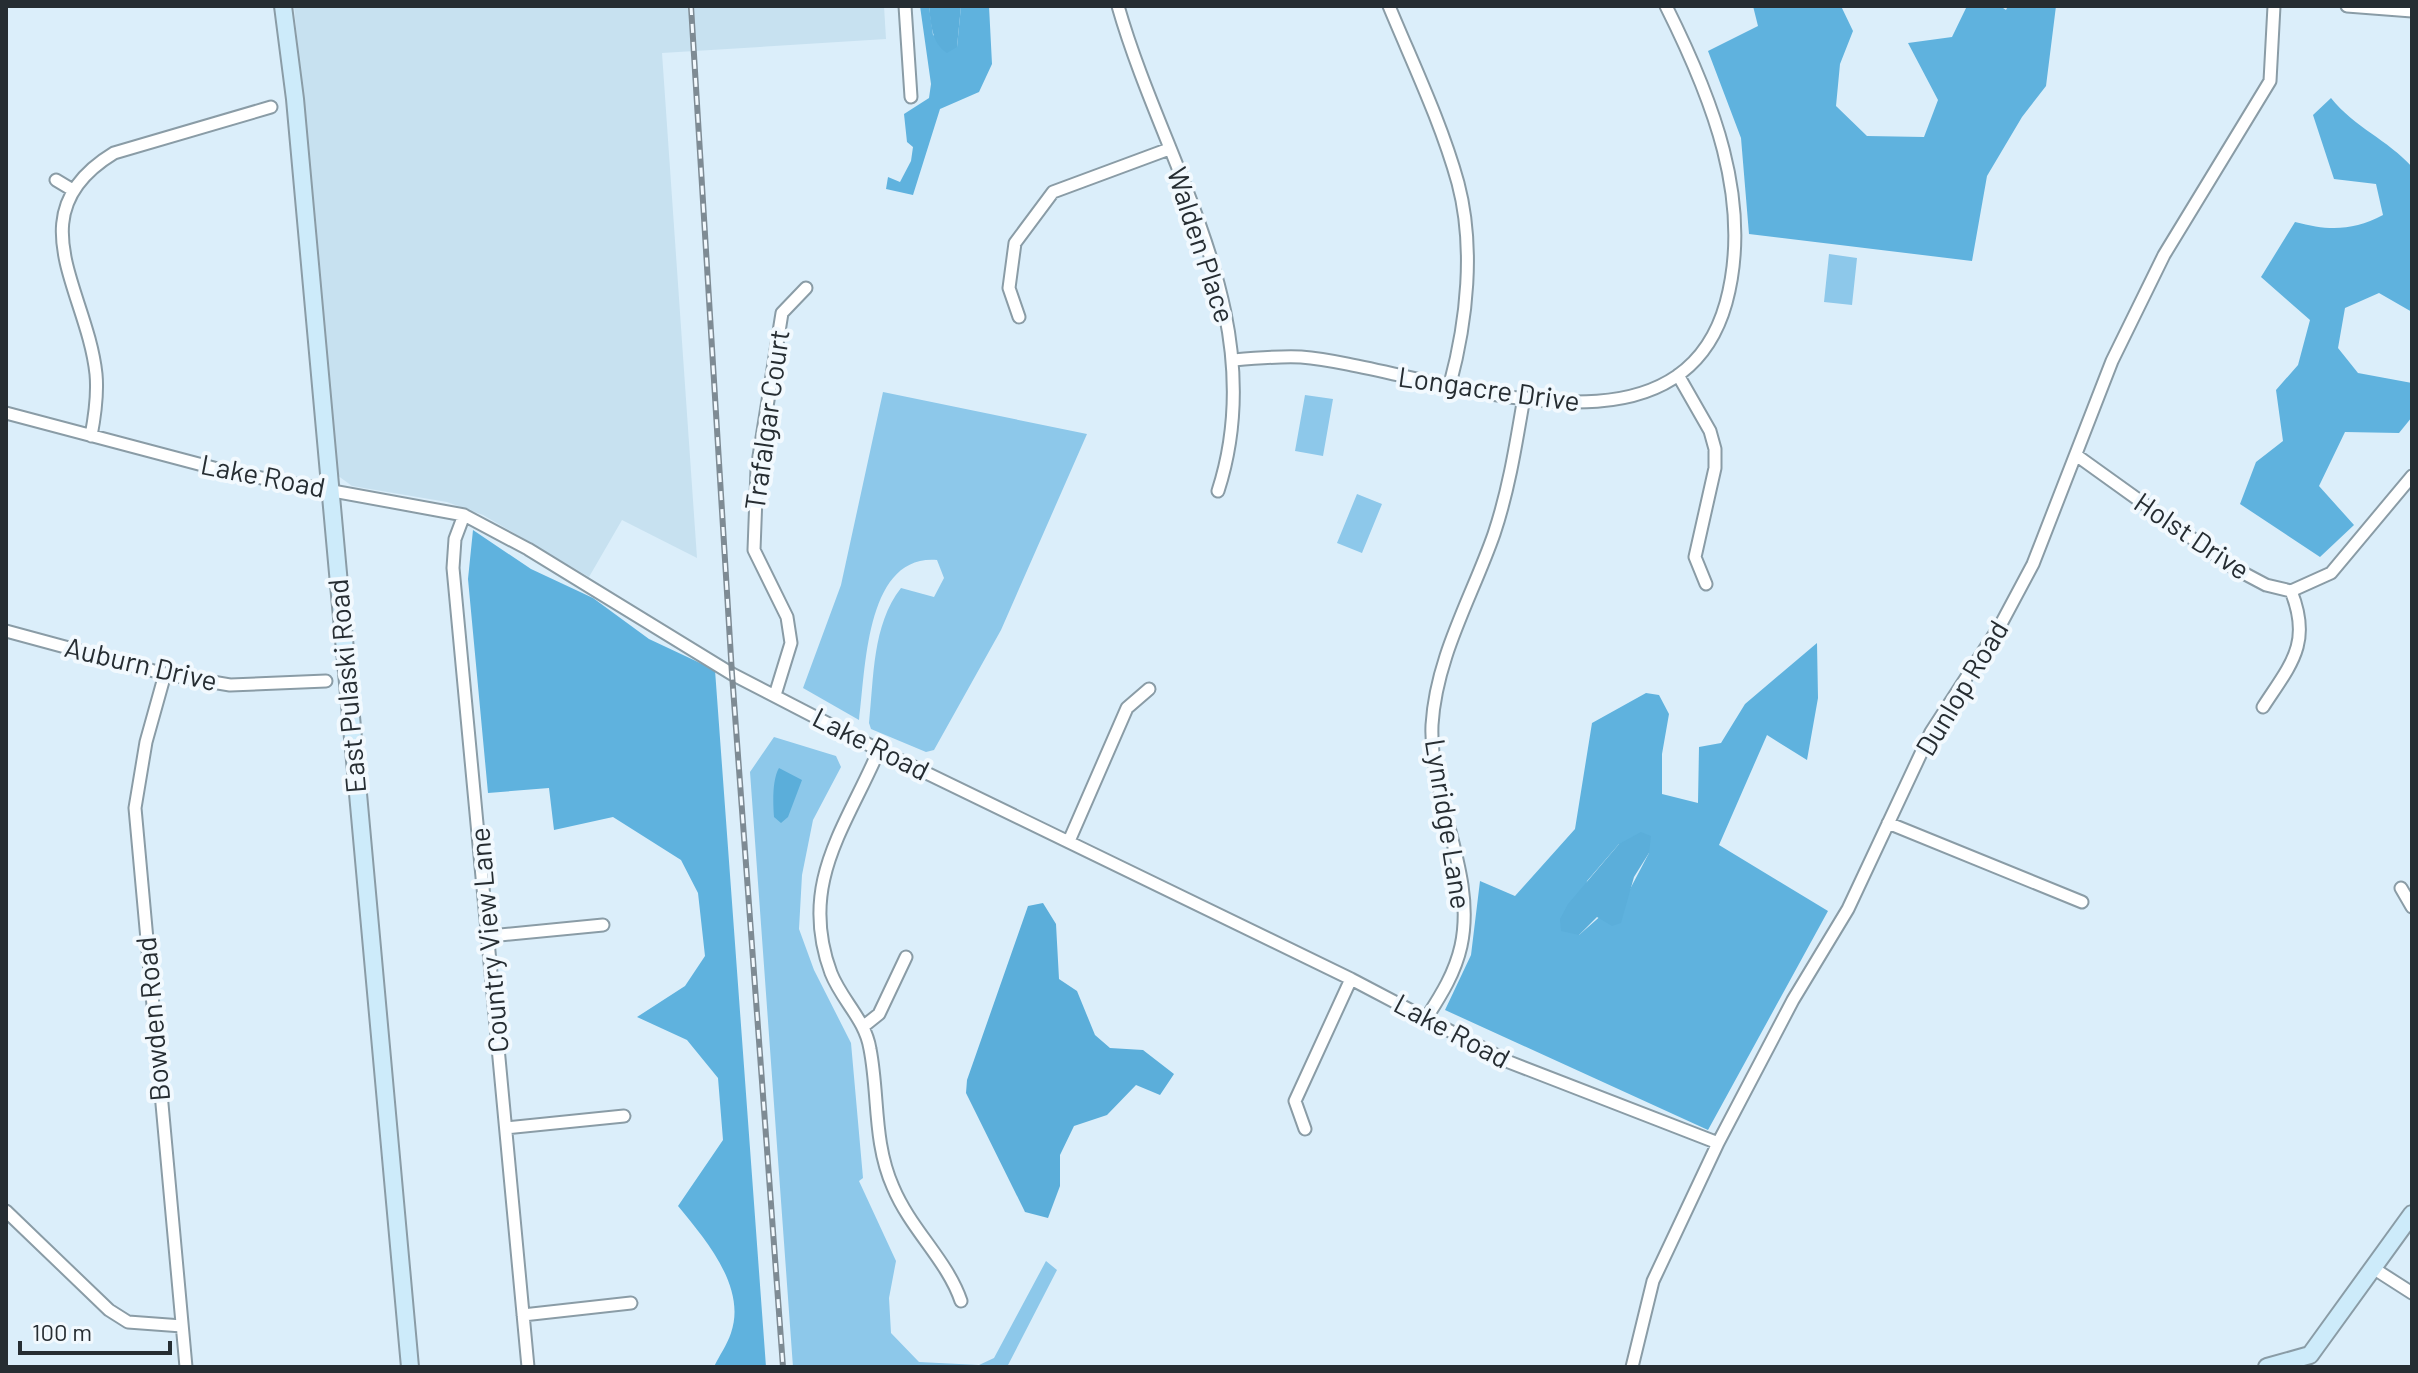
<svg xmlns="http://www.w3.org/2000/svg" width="2418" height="1373" viewBox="0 0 2418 1373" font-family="Barlow,sans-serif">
<rect width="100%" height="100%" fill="#dbeefa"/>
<path fill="#c7e1f0" d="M294,6H884L886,39L662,53L697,558L622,520L589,577L483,515L447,502L352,486L337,475Z"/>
<path fill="#8dc8ea" d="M1829,254L1857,258L1852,305L1824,302Z
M883,392L1087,434L1001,630L934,750L926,752L871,729L869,723C874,678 872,625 901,588L934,597L944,578L937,560C865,554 866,670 859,720L803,688L841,585Z
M1305,395L1333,399L1323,456L1295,451Z
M1357,494L1382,504L1362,553L1337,543Z
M774,737L836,756L841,767L813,820L802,875L799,929L814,970L851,1043L863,1178L859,1181L896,1261L889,1298L891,1333L919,1362L979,1365L994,1358L1046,1261L1057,1270L1007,1367H793L750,772Z"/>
<path fill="#5fb2de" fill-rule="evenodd" d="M920,6H929L933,35L957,47L961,6H989L992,64L979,92L940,109L913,195L886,189L888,177L900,182L911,161L913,147L907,142L904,114L929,98L931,84Z
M1753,6H1841L1853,31L1840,64L1836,106L1867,136L1924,137L1938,100L1908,43L1952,37L1967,6H2000L2006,10L2008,6H2056L2046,86L2022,117L1987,176L1972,261L1749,234L1741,138L1708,51L1758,26Z
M2331,98C2354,127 2388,140 2412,167V312L2379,293L2345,308L2338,348L2358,373L2412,383V417L2399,433L2345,432L2319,486L2354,525L2320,557L2240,504L2256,462L2283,441L2276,390L2298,365L2310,320L2261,277L2295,222C2329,231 2352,231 2383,215L2376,184L2334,179L2313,115Z
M473,530L531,569L593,598L649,639L715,670L766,1367H714C719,1356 727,1345 731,1333C747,1287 705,1239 678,1206L723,1140L718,1078L687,1040L637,1017L685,986L705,956L698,893L681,860L613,817L554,830L549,788L488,793L468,579Z
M1817,643L1818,698L1807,760L1767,735L1719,845L1828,911L1708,1130L1445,1010L1471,955L1480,881L1515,896L1575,829L1592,723L1646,693L1659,695L1669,714L1662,754V794L1698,803L1699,747L1721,743L1745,704ZM1619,844L1649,853L1629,891L1579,935L1587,881Z"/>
<path fill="#5baeda" d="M961,6L957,47L947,53C931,43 931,22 929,6Z
M779,768L802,780L788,817L781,823L774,817C773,803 772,780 779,768Z
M1641,832L1651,836L1649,853L1634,877L1621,923L1612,926L1597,917L1579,935L1561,931L1560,919L1568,904L1619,844Z
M1043,903L1056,924L1059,979L1077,991L1095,1035L1110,1048L1143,1050L1174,1074L1160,1095L1136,1085L1107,1115L1074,1126L1060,1155V1186L1048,1218L1025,1212L966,1093L967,1080L1028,906Z"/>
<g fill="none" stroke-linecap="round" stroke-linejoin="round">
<g stroke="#8a9ca6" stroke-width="15">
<path id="street" d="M905,6L911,97
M1118,6C1164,167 1274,318 1218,491
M1389,6C1413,64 1441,122 1458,183C1475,247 1467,321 1450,384
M2347,6L2412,11
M56,180L71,189
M1019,317L1009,288L1015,243L1053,192L1169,149
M1234,360C1256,358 1279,356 1301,357C1422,367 1676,481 1726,303C1754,201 1711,96 1666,6
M1678,375L1710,431L1715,449V468L1695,557L1706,584
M6,413L229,472L464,515L528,549L732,674L879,750L1351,979L1509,1062L1718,1143
M91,436C95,415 98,395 96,374C87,290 15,213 114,153L271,107
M2076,455L2232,567L2266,585L2291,591L2331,573L2412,476
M464,515L455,539L453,568L528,1367
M6,631L165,674L230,685L326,681
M165,674L146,742L135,808L186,1367
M775,695L791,643L787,617L754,550L757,469L782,313L806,288
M2263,707C2291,664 2312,643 2291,591
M879,750C845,829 798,884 831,973C842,1001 865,1019 870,1049C879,1095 873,1142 893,1187C911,1230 947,1260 961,1301
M1888,823L2082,902
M1069,841L1127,708L1149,689
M2401,888L2412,907
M490,936L603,925
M1427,1017C1441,995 1455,973 1461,946C1477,873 1429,800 1432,725C1436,657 1472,597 1494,534C1509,489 1516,444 1524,397
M864,1026L879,1014L906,957
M506,1128L624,1116
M1305,1129L1295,1101L1351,979
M6,1211L109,1310L128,1322L182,1326
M2373,1268L2412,1293
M523,1315L631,1303
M1632,1367L1653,1281L1718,1143L1793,1000L1848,909L1931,732L2001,624L2033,564L2112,361L2164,255L2270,81L2274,6"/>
</g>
<g stroke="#8a9ca6" stroke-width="20">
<path id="secondary" d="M283,6L295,99L410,1367
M2267,1367L2310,1355L2412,1214"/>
</g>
<use href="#street" stroke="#fff" stroke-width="11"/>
<use href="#secondary" stroke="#cdebfa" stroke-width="16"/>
<g stroke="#7e8b94" stroke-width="6">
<path id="rail" d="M691,6L732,674L783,1367"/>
</g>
<use href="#rail" stroke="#f2f9fe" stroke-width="3" stroke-dasharray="9" stroke-linecap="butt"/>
</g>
<g text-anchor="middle" stroke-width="8" stroke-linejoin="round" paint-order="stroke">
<g font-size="28" fill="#262d32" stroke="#f2f9fe">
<text transform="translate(1201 245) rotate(72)" y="10">Walden Place</text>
<text transform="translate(1489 389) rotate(8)" y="10">Longacre Drive</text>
<text transform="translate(767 420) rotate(-82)" y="10">Trafalgar Court</text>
<text transform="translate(263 476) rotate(11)" y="10">Lake Road</text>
<text transform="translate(2192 536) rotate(34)" y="10">Holst Drive</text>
<text transform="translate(141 664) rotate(13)" y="10">Auburn Drive</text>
<text transform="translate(347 686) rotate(-95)" y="10">East Pulaski Road</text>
<text transform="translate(1962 688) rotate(-59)" y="10">Dunlop Road</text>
<text transform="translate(871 744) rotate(27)" y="10">Lake Road</text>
<text transform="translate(1448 824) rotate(81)" y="10">Lynridge Lane</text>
<text transform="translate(489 940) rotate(-95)" y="10">Country View Lane</text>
<text transform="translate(153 1019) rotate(-95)" y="10">Bowden Road</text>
<text transform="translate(1452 1031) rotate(28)" y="10">Lake Road</text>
</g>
</g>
<rect width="2418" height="1373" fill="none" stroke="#262d32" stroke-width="16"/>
<path d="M20 1341v12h150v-12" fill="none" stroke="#262d32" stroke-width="4"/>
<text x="32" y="1341" font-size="24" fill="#262d32" stroke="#f2f9fe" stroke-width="6" paint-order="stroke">100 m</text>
</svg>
